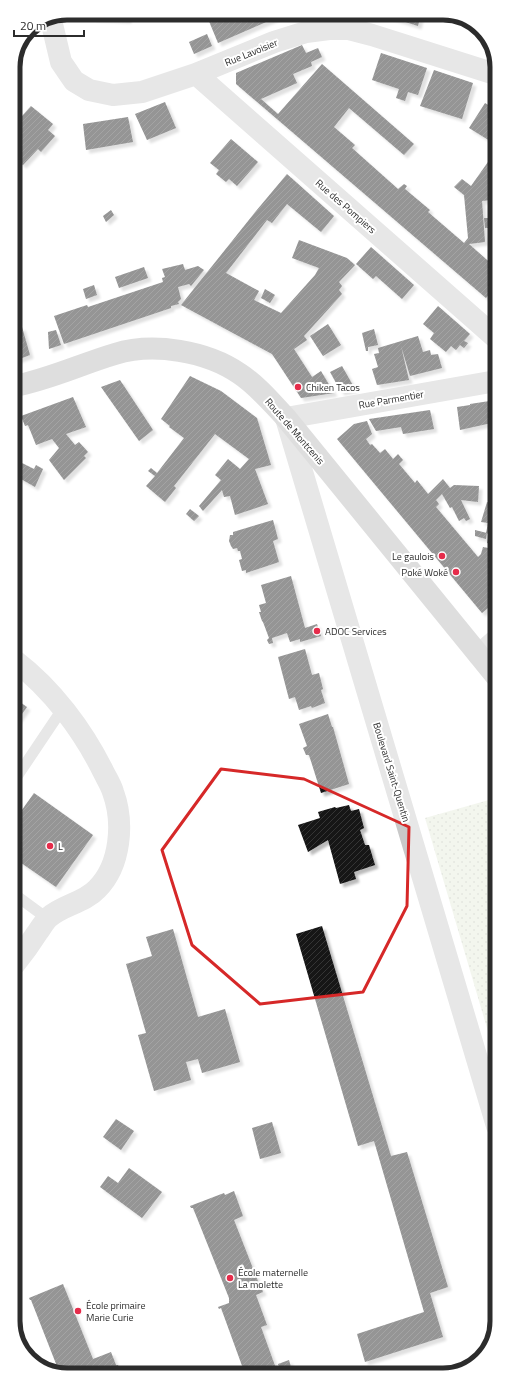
<svg xmlns="http://www.w3.org/2000/svg" width="510" height="1388" viewBox="0 0 510 1388" font-family="'Titillium Web',sans-serif">
<defs>
<pattern id="grass-dots" width="8" height="8" patternUnits="userSpaceOnUse"><rect width="8" height="8" fill="#e4ead9"/><path d="M2 2h.1M6 6h.1" fill="none" stroke="#c4c9ba" stroke-width="1.8" stroke-linecap="round"/></pattern>
<pattern id="building-hatch" width="6" height="6" patternUnits="userSpaceOnUse"><rect width="6" height="6" fill="#131313"/><path d="M-1 1l2-2M0 6l6-6M5 7l2-2" fill="none" stroke="#363636"/></pattern>
<filter id="shadow"><feDropShadow dx="3.5" dy="3.5" stdDeviation="1" flood-color="#0004"/></filter>
</defs>
<rect width="100%" height="100%" fill="#fff"/>
<path fill="url(#grass-dots)" d="M496,798L497,1062L425,818Z"/>
<path fill="url(#building-hatch)" filter="url(#shadow)" d="M93,13H128V20L93,18Z
M207,13H287L218,43L206,14Z
M377,13H421L418,26Z
M207,34L212,46L194,54L189,42Z
M302,45L306,53L318,48L322,57L311,62L312,66L293,74L297,83L261,99L278,114L322,64L414,144L404,155L349,108L334,127L355,145L352,148L398,189L404,184L407,186L405,189L430,210L428,212L464,243L468,238L464,195L454,187L462,179L471,186L495,152V180L491,186V200L482,201L485,242L469,244L495,267V287L486,298L236,84V73Z
M381,53L427,68L418,95L408,92L405,101L396,98L399,89L372,80Z
M434,70L473,83L462,119L420,106Z
M165,102L176,128L147,140L135,114Z
M485,103L495,109V144L469,128Z
M31,106L53,124L48,130L55,136L41,152L38,149L23,165L13,157V126Z
M128,117L133,142L86,150L83,124Z
M231,139L258,162L237,186L229,179L226,182L216,174L219,170L210,163Z
M287,174L334,216L321,232L287,204L272,223L267,220L226,273L259,291L254,300L281,313L315,275L319,268L292,258L299,240L347,258L355,265L339,282L342,286L339,290L342,294L304,336L307,340L294,349L312,377L321,371L334,393L301,398L272,354L181,305L256,211Z
M111,210L114,215L106,222L103,216Z
M484,218H490V228H485Z
M371,247L414,285L402,299L376,276L373,279L356,264Z
M183,264L185,270L198,266L204,270L191,286L189,284L178,287L181,299L178,302L179,304L171,306V308L64,344L54,316L87,305L88,307L163,282L162,278L165,277L162,269Z
M144,267L148,278L119,288L115,277Z
M94,285L97,295L86,299L83,289Z
M265,289L275,295L270,303L261,298Z
M438,306L470,334L464,341L468,343L464,348L460,345L456,350L451,346L446,352L430,339L434,333L423,324Z
M328,324L341,345L323,356L310,336Z
M22,327L30,355L14,361L13,330Z
M374,329L378,345L368,347V351H366L362,333Z
M56,330L61,345L49,349L48,332Z
M418,336L423,352L430,350L431,355L438,354L442,368L410,376L401,346L409,380L377,385L372,369L378,367L374,354L379,353L378,348Z
M342,366L355,389L341,392L330,372Z
M190,376L221,391L257,418L271,465L255,469L268,504L235,515L230,496L224,497L222,490L203,511L199,506L221,480L215,475L228,459L240,469L249,459L215,434L174,486L176,488L165,502L146,486L155,476L148,471L151,468L157,473L184,438L169,427L170,426L161,419Z
M120,380L153,430L139,441L101,387Z
M73,397L86,427L66,434L75,445L79,442L88,452L84,456L86,458L64,480L49,460L59,448L52,439L36,445L28,425L25,426L21,416Z
M496,400V422L460,430L457,407L470,405V404Z
M430,410L434,429L403,434L401,427L376,431L369,419Z
M367,421L372,434L366,439L370,445L372,444L380,453L385,449L393,459L398,454L403,460L399,464L415,483L417,480L428,494L443,479L450,488L454,485L479,486L478,502L461,500L470,519L466,521L464,518L459,521L452,507L450,508L442,494L436,500L439,504L436,507L478,557L481,554L483,547L494,549L492,557L496,558V601L482,613L337,439L354,424Z
M14,459L34,469L36,465L43,469L35,487L14,475Z
M495,486H496V545L487,543L489,534L486,533L488,523L481,522L487,502L492,503Z
M190,509L199,516L194,521L186,514Z
M273,520L278,539L273,541L279,562L246,573V570L242,571L239,560L242,559L240,551H238L237,548L233,549L231,546L229,541L230,535H233V532Z
M475,530L487,533L486,539L475,536Z
M291,576L305,628L317,624L321,636L300,642V639L290,642L287,633L272,638L273,643L269,644L267,640L269,638L263,622L262,621L259,612H261L259,605L266,603L261,585Z
M305,649L312,675L319,673L323,689L321,690L325,703L312,708L311,706L299,710L295,697L289,699L278,657Z
M14,698L27,707L14,725Z
M328,714L332,727H333L349,784L321,793L309,755H306L303,748L307,746L299,724Z
M34,793L93,835L56,887L14,858V821Z
M349,805L351,811L359,809L364,828L360,830L365,845H369L375,865L354,872L356,879L340,884L328,840L308,852L298,825L320,818L318,812L335,807L336,808Z
M322,926L391,1156L407,1152L448,1287L430,1293L443,1337L365,1362L357,1334L424,1312L374,1141L358,1146L296,934Z
M173,929L198,1017L225,1009L240,1062L202,1073L198,1059L186,1062L191,1080L154,1091L138,1035L146,1033L126,964L152,956L146,937Z
M116,1119L134,1131L121,1150L103,1137Z
M272,1122L281,1153L260,1159L252,1128Z
M129,1168L162,1192L142,1218L100,1187L108,1176L118,1183Z
M234,1191L243,1216L234,1220L261,1289H262L263,1292L256,1295L267,1325L261,1327L278,1374H245L221,1308L219,1309L218,1307L229,1303V1298L193,1208H191L190,1206L224,1193L225,1195Z
M63,1284L93,1359L111,1352L116,1365H118L121,1375H63L60,1374L31,1300H30L29,1298Z
M289,1360L293,1374H281L278,1364Z"/>
<g fill="none" stroke-linecap="round" stroke-linejoin="round">
<path stroke="#c9c9c9" stroke-width="11" d="M14,781L63,708
M14,894L48,919"/>
<path stroke="#c9c9c9" stroke-width="22" d="M51,20L61,62L74,81L89,90L113,95L142,92L196,74L274,42L306,32L329,29H349L372,35L495,74
M196,74L496,338
M496,381L286,418L497,1126
M479,655L496,640
M14,660C52,689 83,730 104,773C107,779 111,785 113,792C124,822 121,865 97,889C84,903 62,905 48,918C44,922 41,928 37,933C30,944 22,955 14,965"/>
<path stroke="#b6b6b6" stroke-width="22" d="M14,386C48,380 81,364 115,354C153,342 207,351 240,374C258,386 272,403 286,418L496,676"/>
</g>
<path d="M0 0H510V1388H0ZM221,769L304,779L409,827L407,906L363,992L260,1004L192,945L162,850Z" fill="#fff" fill-opacity=".55" fill-rule="evenodd"/>
<path fill="none" stroke="#d62828" stroke-width="3" stroke-linejoin="round" d="M221,769L304,779L409,827L407,906L363,992L260,1004L192,945L162,850Z"/>
<g fill="#e62c4b" stroke="#fff" stroke-width="1.5">
<circle cx="298" cy="387" r="4"/>
<circle cx="442" cy="556" r="4"/>
<circle cx="456" cy="572" r="4"/>
<circle cx="317" cy="631" r="4"/>
<circle cx="50" cy="846" r="4"/>
<circle cx="230" cy="1278" r="4"/>
<circle cx="78" cy="1311" r="4"/>
</g>
<g text-anchor="middle" stroke-width="4" stroke-linejoin="round" paint-order="stroke">
<g font-size="10" fill="#2c2c2c" stroke="#fff">
<text transform="translate(251 52) rotate(-22)" y="4">Rue Lavoisier</text>
<text transform="translate(346 206) rotate(41)" y="4">Rue des Pompiers</text>
<text transform="translate(391 399) rotate(-10)" y="4">Rue Parmentier</text>
<text transform="translate(295 431) rotate(49)" y="4">Route de Montcenis</text>
<text transform="translate(392 772) rotate(73)" y="4">Boulevard Saint-Quentin</text>
</g>
<g font-size="10" fill="#2c2c2c" stroke="#fff" text-anchor="start">
<text x="306" y="391">Chiken Tacos</text>
<text x="434" y="560" text-anchor="end">Le gaulois</text>
<text x="448" y="576" text-anchor="end">Poké Woké</text>
<text x="325" y="635">ADOC Services</text>
<text x="58" y="850">L</text>
<text x="238" y="1276">École maternelle<tspan x="238" dy="12">La molette</tspan></text>
<text x="86" y="1309">École primaire<tspan x="86" dy="12">Marie Curie</tspan></text>
</g>
</g>
<path d="M0 0H510V1388H0ZM67 20H443A47 47 0 0 1 490 67V1321A47 47 0 0 1 443 1368H67A47 47 0 0 1 20 1321V67A47 47 0 0 1 67 20Z" fill="#fff" fill-rule="evenodd"/>
<path fill="none" stroke="#2c2c2c" stroke-width="5" d="M67 20H443A47 47 0 0 1 490 67V1321A47 47 0 0 1 443 1368H67A47 47 0 0 1 20 1321V67A47 47 0 0 1 67 20Z"/>
<path d="M14 30v6h70v-6" fill="none" stroke="#2c2c2c" stroke-width="2"/>
<text x="20" y="30" font-size="12" fill="#2c2c2c" stroke="#ffffff" stroke-width="3" paint-order="stroke">20 m</text>
</svg>
